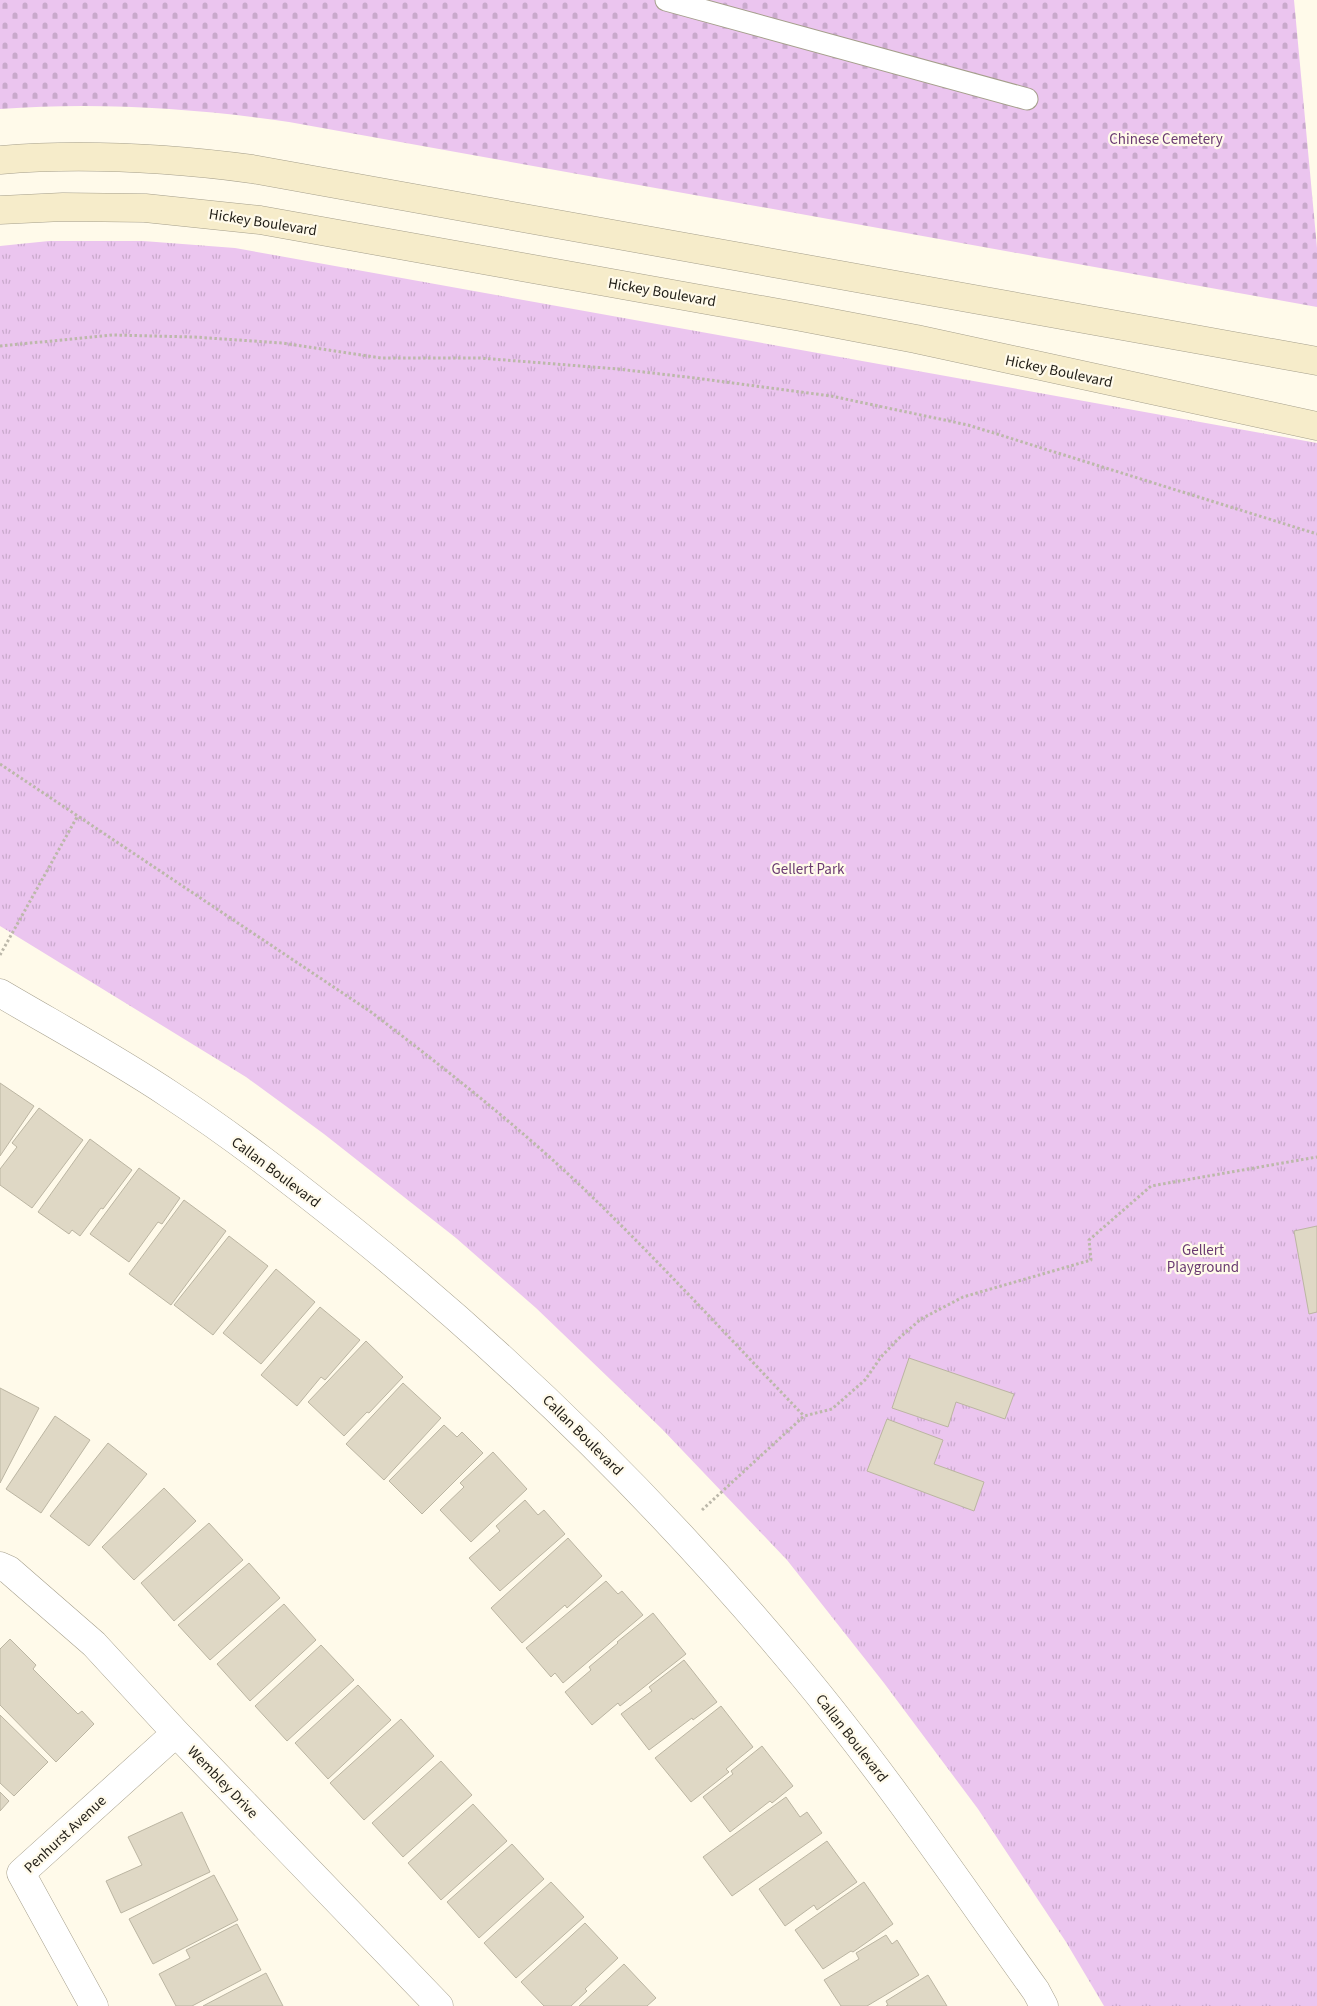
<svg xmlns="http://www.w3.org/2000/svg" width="1317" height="2006" viewBox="0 0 1317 2006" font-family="'Source Sans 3',sans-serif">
<defs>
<pattern id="cemetery-stones" width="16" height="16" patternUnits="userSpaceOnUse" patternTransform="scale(1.25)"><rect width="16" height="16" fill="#ebc5ef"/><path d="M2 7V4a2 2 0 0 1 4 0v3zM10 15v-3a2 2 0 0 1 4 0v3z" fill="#c9a9cc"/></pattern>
<pattern id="park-tufts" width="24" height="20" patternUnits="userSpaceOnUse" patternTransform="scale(1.25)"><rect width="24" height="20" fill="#ebc5ef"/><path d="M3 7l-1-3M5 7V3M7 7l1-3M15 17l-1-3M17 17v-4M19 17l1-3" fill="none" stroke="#c9a9cc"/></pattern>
</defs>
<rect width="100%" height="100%" fill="#fffaea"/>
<path fill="url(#cemetery-stones)" d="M0,0H1294L1317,248V307L289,122C193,108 97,102 0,109Z"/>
<path fill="url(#park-tufts)" d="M49,241H143L235,248L1317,443V2006H1104L1066,1942L978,1809L884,1683L787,1560L662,1429L536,1308L456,1238L324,1134L246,1077L0,926V246Z"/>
<path fill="#dfd8c5" stroke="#bbb5a2" d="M0,1083L34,1106L0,1156Z
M39,1108L83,1140L32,1208L0,1185V1169L17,1147L12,1143Z
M90,1139L132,1170L103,1209L101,1208L80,1236L72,1230L69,1234L38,1212Z
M139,1168L180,1198L162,1224L158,1222L129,1262L90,1234Z
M184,1200L226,1231L171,1305L129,1274Z
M1317,1226V1312L1309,1314L1294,1231Z
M229,1236L268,1266L213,1335L174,1305Z
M276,1269L315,1302L261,1364L223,1333Z
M320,1307L360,1340L325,1380L321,1377L297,1406L261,1375Z
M366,1341L403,1377L369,1413L367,1412L344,1436L308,1402Z
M909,1358L1014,1394L1005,1419L956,1402L948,1427L892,1408Z
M403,1383L441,1418L384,1480L346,1444Z
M0,1388L39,1408L0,1483Z
M55,1416L90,1440L41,1513L6,1489Z
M887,1419L943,1440L934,1464L984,1482L974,1511L867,1471Z
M444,1425L457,1437L462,1432L483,1453L422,1514L389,1481Z
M108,1443L147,1474L89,1546L50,1516Z
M493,1452L527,1489L471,1542L440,1510L464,1487L460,1483Z
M164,1488L196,1521L134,1580L102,1547Z
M525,1500L538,1515L544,1510L565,1534L500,1591L469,1558L500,1531L496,1526Z
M209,1523L243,1560L174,1621L141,1583Z
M568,1538L602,1576L567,1608L565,1605L522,1643L491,1608Z
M249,1563L280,1598L210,1660L178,1625Z
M606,1581L618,1594L622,1591L643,1615L563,1683L555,1673L551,1677L526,1648Z
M284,1604L316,1640L250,1701L217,1664Z
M653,1613L686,1654L620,1706L618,1703L592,1725L565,1692L591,1670L589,1667L618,1643L617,1642Z
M10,1639L36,1665L33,1669L78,1714L82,1711L94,1724L56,1762L0,1705V1649Z
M321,1645L354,1680L287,1741L255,1706Z
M684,1660L717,1702L693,1720L692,1718L649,1750L621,1714L652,1691L649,1687Z
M358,1685L391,1720L328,1779L295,1743Z
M721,1706L753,1747L726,1769L729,1772L691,1802L655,1758Z
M0,1715L48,1762L14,1796L0,1783Z
M401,1719L434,1756L364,1820L330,1783Z
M762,1746L793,1786L772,1803L770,1801L730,1832L703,1797L733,1774L731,1771Z
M441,1761L472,1795L403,1857L372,1823Z
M0,1792L9,1801L0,1811Z
M786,1797L800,1817L807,1812L822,1833L732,1896L703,1857Z
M473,1804L507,1841L441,1900L408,1863Z
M182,1812L210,1872L121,1913L106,1881L142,1865L128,1837Z
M827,1841L857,1882L817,1910L814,1905L785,1926L759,1889Z
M512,1844L544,1879L479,1938L447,1902Z
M214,1875L238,1920L153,1964L129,1919Z
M551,1882L584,1917L516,1978L484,1943Z
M864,1882L893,1924L853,1952L851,1951L823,1969L795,1930Z
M585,1923L618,1958L585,1989L587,1991L571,2006H544L521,1982Z
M237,1924L261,1970L192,2006H176L159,1974L190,1958L186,1950Z
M886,1935L892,1944L897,1940L919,1975L867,2006H841L824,1980L859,1959L856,1953Z
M624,1964L656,1998L647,2006H579Z
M266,1973L283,2006H203Z
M928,1975L947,2006H886L888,2005L886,2001Z"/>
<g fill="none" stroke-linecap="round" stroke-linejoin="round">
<g stroke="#a59f8c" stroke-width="23">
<path id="service" d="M666,0L1027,99"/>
</g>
<g stroke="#a59f8c" stroke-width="29">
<path id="minor" d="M0,1566L9,1570L94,1644L176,1733L439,2006
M94,2006L21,1873L176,1733"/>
</g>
<g stroke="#a59f8c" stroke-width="29">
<path id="tertiary" d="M0,993C56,1026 115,1058 169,1094C232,1135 292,1182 351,1229C514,1360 663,1507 797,1668C883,1771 958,1882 1036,1991L1044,2006"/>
</g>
<g stroke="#a59f8c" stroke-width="29">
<path id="secondary" d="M0,160C84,153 168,158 252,169L1317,361
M0,210L63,207L145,208L260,220L801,317L916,339L1317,426"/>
</g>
<path stroke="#bcb8aa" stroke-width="3" stroke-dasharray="2.5 2.5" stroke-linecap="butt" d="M0,346L113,335L194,337L282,343L381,358H480L618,369L695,378L831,396L968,425L1317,534
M0,764L371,1012C444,1068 517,1125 583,1188C659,1261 731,1340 804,1416
M0,955L77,817
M702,1510L804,1416L832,1409L865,1380L881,1357L898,1339L921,1319L963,1297L1091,1260L1089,1240L1151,1186L1317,1157"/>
<use href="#service" stroke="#fff" stroke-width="21"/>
<use href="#minor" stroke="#fff" stroke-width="28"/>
<use href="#tertiary" stroke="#fff" stroke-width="28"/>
<use href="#secondary" stroke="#f6ecca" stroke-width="28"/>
</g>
<g text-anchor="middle" stroke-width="4.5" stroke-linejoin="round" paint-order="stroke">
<g font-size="15" fill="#6a3a71" stroke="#fffaea">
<text x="1166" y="144">Chinese Cemetery</text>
<text x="808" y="874">Gellert Park</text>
<text x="1203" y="1255">Gellert<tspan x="1203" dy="17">Playground</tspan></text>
</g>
<g font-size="15" fill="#211e17" stroke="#fffaea">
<text transform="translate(263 222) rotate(9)" y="5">Hickey Boulevard</text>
<text transform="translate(662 292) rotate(10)" y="5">Hickey Boulevard</text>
<text transform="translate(1059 371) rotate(12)" y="5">Hickey Boulevard</text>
<text transform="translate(276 1172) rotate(37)" y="5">Callan Boulevard</text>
<text transform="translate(583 1435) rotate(45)" y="5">Callan Boulevard</text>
<text transform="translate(852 1738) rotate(52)" y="5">Callan Boulevard</text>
<text transform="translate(223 1782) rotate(46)" y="5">Wembley Drive</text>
<text transform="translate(65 1834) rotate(-43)" y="5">Penhurst Avenue</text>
</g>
</g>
</svg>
